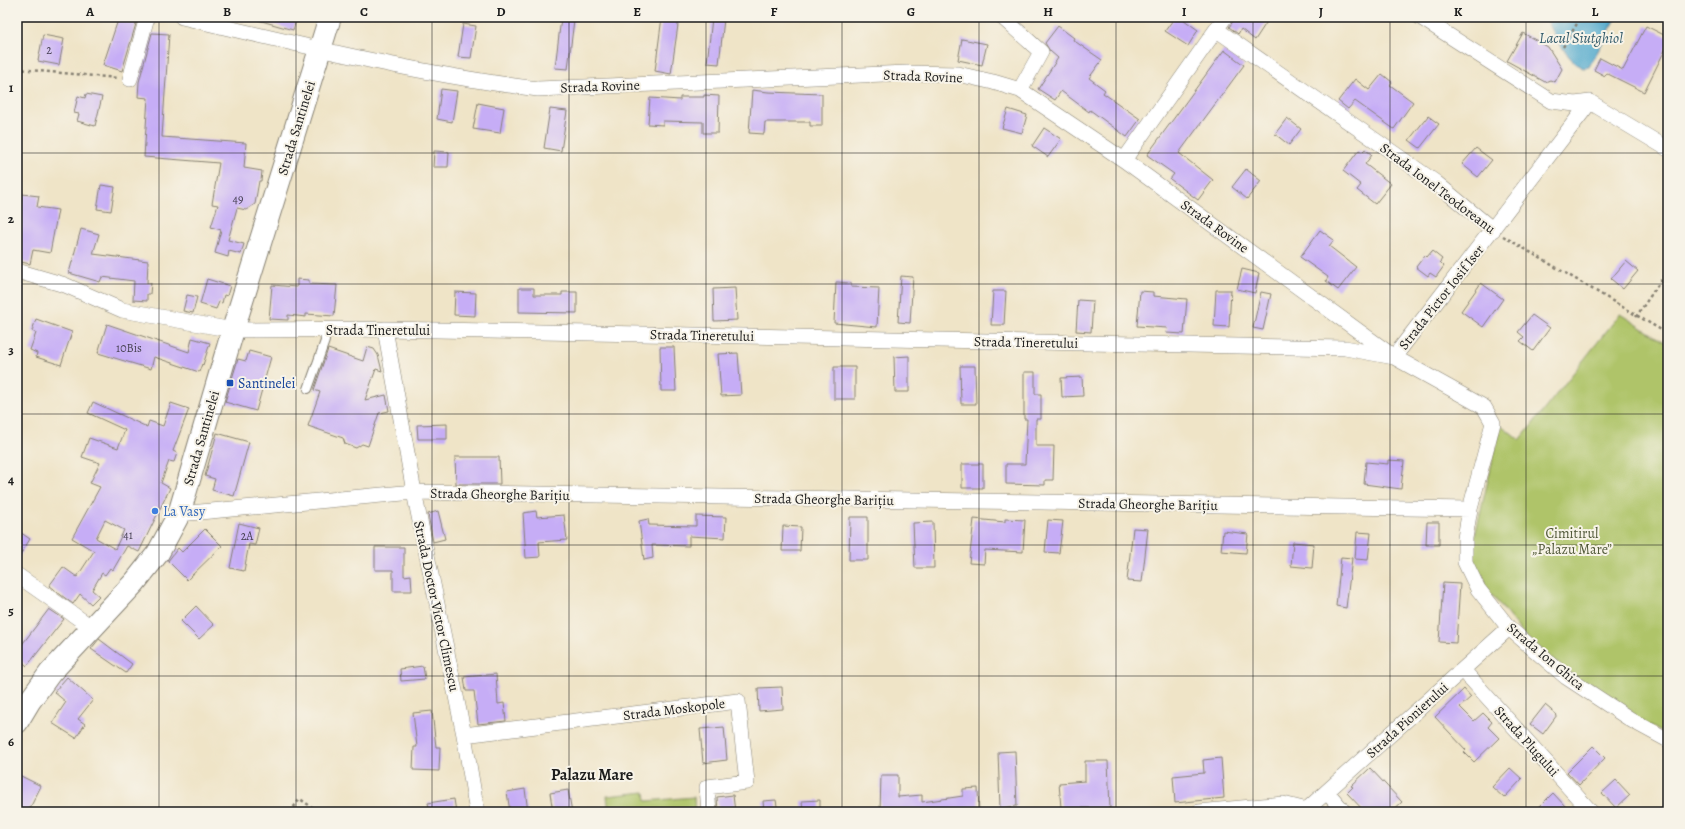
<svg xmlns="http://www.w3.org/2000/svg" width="1685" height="829" viewBox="0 0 1685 829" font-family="Alegreya,serif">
<rect width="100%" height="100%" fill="#f7f3e8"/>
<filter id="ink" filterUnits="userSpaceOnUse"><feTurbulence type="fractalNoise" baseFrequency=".025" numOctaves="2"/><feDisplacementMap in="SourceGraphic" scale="8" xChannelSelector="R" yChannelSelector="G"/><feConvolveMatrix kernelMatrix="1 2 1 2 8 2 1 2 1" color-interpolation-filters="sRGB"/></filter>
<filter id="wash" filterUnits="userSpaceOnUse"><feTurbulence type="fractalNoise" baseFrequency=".012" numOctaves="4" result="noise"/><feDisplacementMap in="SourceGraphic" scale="16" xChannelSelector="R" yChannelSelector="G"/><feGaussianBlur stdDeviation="0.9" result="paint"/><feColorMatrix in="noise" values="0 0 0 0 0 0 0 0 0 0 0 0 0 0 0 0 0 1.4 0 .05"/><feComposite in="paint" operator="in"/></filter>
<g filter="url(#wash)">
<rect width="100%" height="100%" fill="#efe4c7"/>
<path fill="#afc469" stroke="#667042" d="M1620,314L1668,344V736L1602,698L1527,639L1468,565L1501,425L1520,440Z
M645,792L646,801L694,797L695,812H609L607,796Z"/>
<path fill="#4ea7cc" stroke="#356274" d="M1545,17H1617L1589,67L1583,68C1565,59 1555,34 1545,17Z"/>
<g id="blocks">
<path fill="#c6adf6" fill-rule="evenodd" d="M119,17H138L122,71L103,65Z
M258,17H297L293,30L258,20Z
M662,17L679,18L671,74L655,71Z
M1175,17H1180L1198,30L1188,46L1165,31Z
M1236,17H1270L1255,40L1241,29L1238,34L1229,27Z
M561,18L574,20L568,69L555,68Z
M712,18L724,19L719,64L707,63Z
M463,24L476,26L471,58L458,57Z
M1058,26L1074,38L1073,40L1102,60L1089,78L1105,90L1103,93L1140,119L1127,137L1090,110L1089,112L1061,91L1055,100L1038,89L1058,58L1050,51L1045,43Z
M1646,26L1668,37V44L1644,92L1606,73L1605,76L1594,70L1600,58L1623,70Z
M152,33L169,34L162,137L246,143L244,168L262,171L261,181H259L255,204L246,210L237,208L228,240L244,244L241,254L229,251L228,257L215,253L221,230L211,227L218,205L212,204L219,163L144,157L148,98L138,97L139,82Z
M1523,33L1548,47L1562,69L1555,82L1550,80L1545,82L1507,61Z
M43,35L64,39L59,65L38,61Z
M962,39L987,44L982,65L958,60Z
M1224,50L1244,65L1179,153L1213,180L1198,200L1170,179L1174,174L1147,155Z
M1382,74L1392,82L1390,85L1413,102L1394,129L1355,101L1348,109L1338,101L1355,79L1369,90Z
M441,89L457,91L452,122L437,119Z
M752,90L768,92L822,94V126H810V122H765L764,134L749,133Z
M86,94L102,97L95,126L77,121L79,114L74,113L78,96L85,98Z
M704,95L719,96L718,133H703V122L663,121V125L648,124L650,98L680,100V97H704Z
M478,103L504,108L500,133L473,129Z
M550,109L567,111L561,151L544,148Z
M1008,109L1027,115L1022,133L1002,128Z
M1428,116L1439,124L1420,148L1409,140Z
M1287,118L1301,129L1289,145L1275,134Z
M1044,128L1061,139L1048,157L1032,146Z
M1476,148L1492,160L1478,177L1462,164Z
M1365,149L1372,155L1365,164L1391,184L1375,204L1357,190L1361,185L1343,171L1359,150L1362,152Z
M434,151L449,152L448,167H433Z
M1246,169L1261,181L1247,199L1232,187Z
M101,185L115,187L111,211L97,209Z
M22,194L39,196L37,207L58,210L50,253L33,250L30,264L17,261V226Z
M81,229L99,234L93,254L148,261L147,283H151L150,294H147V301L133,300L134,281L102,277L100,282L69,273Z
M1320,230L1334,240L1329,246L1356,267L1338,290L1326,281L1328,277L1300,257Z
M1432,251L1442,259L1440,262L1444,266L1436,277L1430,273L1428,276L1416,267L1425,255L1427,257Z
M1626,261L1638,271L1623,289L1611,279Z
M1242,269L1259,273L1255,293L1237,289Z
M901,276L913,277L910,323L898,322Z
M207,279L230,286L227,296L224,295L222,303L219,302L216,309L200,304Z
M297,279L309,280V284L337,285L334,316L306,314V317L288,315V320L269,319L272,285L297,287Z
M836,282L851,283V287L879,288L877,327L834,323Z
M1481,283L1503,299L1483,327L1461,311Z
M519,288H534V295H562V292H577V313L519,312Z
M735,288L737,320L714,321L713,289Z
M1216,290H1231L1229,327L1214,326Z
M993,291H1006L1004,325H991Z
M1140,291L1153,292V296L1187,299L1184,334L1166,333L1167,328L1137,326Z
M455,292L476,293L475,316L454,315Z
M1261,292L1271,294L1263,330L1253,328Z
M187,295L197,297L193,313L183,311Z
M1078,300L1093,301L1091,332L1076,331Z
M1532,315L1550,328L1533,351L1520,341L1524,337L1518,332Z
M36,319L72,332L61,365L36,357L37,353L30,350L36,333L32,331Z
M107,324L189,352L192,338L210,343L203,365L202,364L199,372L154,357L151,369L98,353Z
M367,347L374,349L378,355L382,371L376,369L365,400L386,395L389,411L379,413L368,446L362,444L356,448L345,444L343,438L308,426L320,392L314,390L328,349L363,361Z
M660,347H674L676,391H661Z
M249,351L271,357L256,411L225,402L238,359L246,361Z
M738,353L741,395L721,396L718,354Z
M909,356V392H895L894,357Z
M960,366H975L976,404H961Z
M834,367H855V399H834Z
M1024,372H1035V394H1041V419H1036V446H1054L1053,480H1045V485L1006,484V464H1025L1027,419H1024Z
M1082,377L1083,396L1062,397L1061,378Z
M93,402L147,427L149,421L163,426L171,403L189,409L173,451L177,453L174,462L169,461L161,483L170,488L139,552L127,546L113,570L110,568L105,575L102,573L92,590L99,596L91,604L80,594L73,604L49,586L63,567L77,577L94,551L72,538L100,487L90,483L100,463L82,457L89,438L118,448L125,430L88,413ZM105,520L124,530L115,549L96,538Z
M447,424V439H418L417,425Z
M217,433L249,442L234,496L212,490L215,479L205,476Z
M455,457H499L500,484H456Z
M1388,460L1404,461L1401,489L1364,484L1366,462L1388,464Z
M962,464H983V488H962Z
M438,511L445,539L433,542L428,514Z
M536,511L537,517L564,515L567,540L539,542L540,557L526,558L523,513Z
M696,516L726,517L725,538L689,536V546L652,545L653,558L644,560L639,521L648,519L649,525L696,526Z
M850,517H868V560H849Z
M974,519L1005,522V519L1025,520L1023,552L985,550L984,564L969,563Z
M1048,520L1063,521L1059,553L1045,552Z
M933,522L934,568H915L913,523Z
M1427,522H1439V545H1426Z
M239,523L259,528L255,545L249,544L244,571L230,568Z
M783,526L801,527L800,551H782Z
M1133,528L1148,529L1142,582L1127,581Z
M205,529L222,546L187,580L168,561L178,548L182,552Z
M17,530L30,539L17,560Z
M1223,531L1248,534L1246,553L1221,551Z
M1357,532L1371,533L1368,560L1355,559Z
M1293,542L1314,544L1312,568L1291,566Z
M375,547H404V576L411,575L412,591H393V570H375Z
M1341,557L1352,558L1346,608L1336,606Z
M1443,583L1460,584L1456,643L1439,642Z
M196,606L214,625L199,639L181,621Z
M49,609L64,619L27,666L17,657V651Z
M99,639L132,664L126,673L91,649Z
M423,666L425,679L401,681L400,669Z
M496,674L498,704L504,703L506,721L478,724L474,691H466L464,677Z
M67,677L93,700L78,719L85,724L76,738L52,723L66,702L54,692Z
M782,687L783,709L759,711L758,688Z
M1464,689L1471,697L1460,707L1474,721L1483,713L1492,722L1488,727L1499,738L1474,762L1464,752L1466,750L1435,717Z
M1545,705L1557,715L1543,734L1530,724Z
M432,711L436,747H440L439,771L413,770L414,747H417L413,713Z
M724,727L727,760L703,763L700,729Z
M1593,746L1605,758L1579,785L1567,772Z
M1015,751L1017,806L1000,808L998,752Z
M1221,758L1224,798L1175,803L1173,776L1204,773L1203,760Z
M1085,761H1108L1110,808H1061L1059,783L1085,781Z
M1370,768L1402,802L1391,812H1365L1347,793L1353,787L1351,786Z
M1510,768L1522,779L1504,798L1492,787Z
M17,774L41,786L28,812L17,807Z
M881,775H898V797L922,795V802L963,796V789L978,788L979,812H880Z
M1616,780L1630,795L1616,808L1602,793Z
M525,789L528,812H510L507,792Z
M568,790L572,812H553L550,793Z
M1553,793L1566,807L1561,812H1534Z
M733,795L735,812H718L717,797Z
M454,799L456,812H430L428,803Z
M776,800L778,812H764L763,801Z
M820,800V812H803L802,801Z"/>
</g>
</g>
<g filter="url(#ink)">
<use href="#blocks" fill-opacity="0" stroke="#868072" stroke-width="1"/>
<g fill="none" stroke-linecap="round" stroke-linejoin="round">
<g stroke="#868072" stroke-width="10">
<path id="lane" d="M308,389L325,341L324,330"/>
</g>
<g stroke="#868072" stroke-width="16">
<path id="street" d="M182,17C300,45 418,74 538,89L907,73L958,74L993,82L1020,90L1124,160L1394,357L1484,407L1493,423L1470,509L1465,538V562L1478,589L1509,628L1566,677L1633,721L1668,740
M1002,17L1041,52L1020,90
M1420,17L1551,101L1575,104L1590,102
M1217,30L1435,182L1493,230
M130,79L147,17
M1590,102L1668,149
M1124,160L1225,17
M17,271L65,285L122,310L233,330L385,329L1345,348L1394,357L1590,102
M385,329L414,492L464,735L477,812
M179,514L414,492L1470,509
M17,575L91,627
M1463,670L1591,812
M464,735L738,701L747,782L707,787L709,812
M1327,792L1344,812
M1199,812L1283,804L1307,810
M1304,812L1509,628"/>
</g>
<g stroke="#868072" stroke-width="24">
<path id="secondary" d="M17,722L29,702L50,673L135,582L158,553L179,514L233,330L330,17"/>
</g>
<path stroke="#868072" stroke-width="2.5" stroke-dasharray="3 3" stroke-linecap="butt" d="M1563,47L1581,17
M17,69L118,78
M1503,236L1668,334
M1636,317L1668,270
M290,812L300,799L319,812"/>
<use href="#lane" stroke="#fff" stroke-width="8"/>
<use href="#street" stroke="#fff" stroke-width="15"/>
<use href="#secondary" stroke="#fff" stroke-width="22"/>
</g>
</g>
<path fill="none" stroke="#1c1c1c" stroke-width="1" stroke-opacity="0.55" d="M159,17V812M296,17V812M432,17V812M569,17V812M706,17V812M842,17V812M979,17V812M1116,17V812M1253,17V812M1390,17V812M1526,17V812M17,153H1668M17,284H1668M17,414H1668M17,545H1668M17,676H1668"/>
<rect fill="#1a4fb4" stroke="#f7f3e8" stroke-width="1.5" x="226" y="379" width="8" height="8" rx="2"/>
<circle fill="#3f7fe0" stroke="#f7f3e8" stroke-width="1.5" cx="155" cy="511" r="4"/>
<g text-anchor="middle" stroke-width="4" stroke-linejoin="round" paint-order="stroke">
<g font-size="12" fill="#464052">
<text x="49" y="54">2</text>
<text x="238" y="203">49</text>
<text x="129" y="352">10Bis</text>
<text x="128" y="539">41</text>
<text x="247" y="540">2A</text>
</g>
<g font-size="14" fill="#1c1c1c" stroke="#f7f3e8">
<text transform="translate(923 76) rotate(2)" y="5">Strada Rovine</text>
<text transform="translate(600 86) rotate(-2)" y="5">Strada Rovine</text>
<text transform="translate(296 128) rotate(-73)" y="5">Strada Santinelei</text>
<text transform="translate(1438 188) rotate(37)" y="5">Strada Ionel Teodoreanu</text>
<text transform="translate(1215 226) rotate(36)" y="5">Strada Rovine</text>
<text transform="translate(1441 297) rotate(-52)" y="5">Strada Pictor Iosif Iser</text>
<text x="378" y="335">Strada Tineretului</text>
<text transform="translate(702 335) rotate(1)" y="5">Strada Tineretului</text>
<text transform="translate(1026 342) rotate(1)" y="5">Strada Tineretului</text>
<text transform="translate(201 438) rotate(-74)" y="5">Strada Santinelei</text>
<text transform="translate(500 494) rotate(1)" y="5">Strada Gheorghe Barițiu</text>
<text transform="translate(824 499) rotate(1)" y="5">Strada Gheorghe Barițiu</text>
<text transform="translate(1148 504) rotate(1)" y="5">Strada Gheorghe Barițiu</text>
<text transform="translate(437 606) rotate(78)" y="5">Strada Doctor Victor Climescu</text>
<text transform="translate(1546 656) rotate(40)" y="5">Strada Ion Ghica</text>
<text transform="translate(674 709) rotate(-7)" y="5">Strada Moskopole</text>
<text transform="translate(1407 720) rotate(-42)" y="5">Strada Pionierului</text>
<text transform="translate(1527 741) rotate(48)" y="5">Strada Plugului</text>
</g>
<g font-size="14" fill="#164399" stroke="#f7f3e8" text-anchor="start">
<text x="238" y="388">Santinelei</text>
</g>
<g font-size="14" fill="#366cbe" stroke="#f7f3e8" text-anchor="start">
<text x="163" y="516">La Vasy</text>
</g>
<g font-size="14" fill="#4f5737" stroke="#f7f3e8">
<text x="1572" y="538">Cimitirul<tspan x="1572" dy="16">„Palazu Mare”</tspan></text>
</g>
<g font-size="15" font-style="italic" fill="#325b6b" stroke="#f7f3e8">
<text x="1581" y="43">Lacul Siutghiol</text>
</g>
<g font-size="16" font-weight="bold" fill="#1c1c1c" stroke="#f7f3e8">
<text x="592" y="780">Palazu Mare</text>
</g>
</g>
<rect width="1685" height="829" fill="none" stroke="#f7f3e8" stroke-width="44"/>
<rect x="22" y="22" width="1641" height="785" fill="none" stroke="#1c1c1c" stroke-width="1.5"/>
<g font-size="13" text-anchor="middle" font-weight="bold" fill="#1c1c1c">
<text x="90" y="16">A</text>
<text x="227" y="16">B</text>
<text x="364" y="16">C</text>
<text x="501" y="16">D</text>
<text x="637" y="16">E</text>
<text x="774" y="16">F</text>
<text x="911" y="16">G</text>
<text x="1048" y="16">H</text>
<text x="1184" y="16">I</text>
<text x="1321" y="16">J</text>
<text x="1458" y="16">K</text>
<text x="1595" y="16">L</text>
<text x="11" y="92">1</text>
<text x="11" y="223">2</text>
<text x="11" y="354">3</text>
<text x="11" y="484">4</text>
<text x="11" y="615">5</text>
<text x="11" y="746">6</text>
</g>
</svg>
